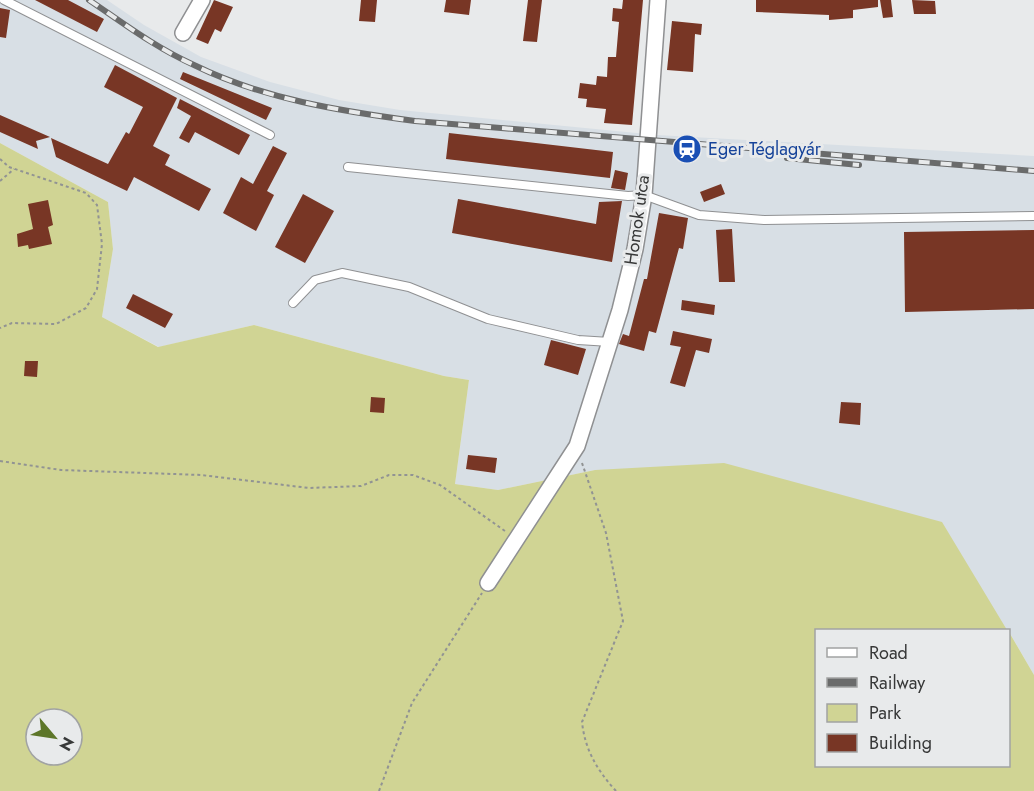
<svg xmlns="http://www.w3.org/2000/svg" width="1034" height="791" viewBox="0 0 1034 791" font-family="Jost,sans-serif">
<rect width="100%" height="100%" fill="#e8eaeb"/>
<path fill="#d8dfe5" d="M0,0H107L144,25L201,57L270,82L339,100L400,110L657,135L1034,156V675L1008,630L595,470L498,490L455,484L469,380L444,376L254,325L159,347L102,317L113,249L108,202L0,143Z"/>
<path fill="#d0d494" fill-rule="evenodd" d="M0,143L108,202L113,249L102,317L158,347L254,325L444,376L469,380L455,484L498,490L595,470L724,463L942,522L1007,630H816V766H1008L1009,632L1034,675V791H0ZM36,719H72V755H36Z"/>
<path fill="#783625" d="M35,0H68L104,19L97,32Z
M214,0L233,7L221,32L215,29L208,44L196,39Z
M361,0H377L375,22L359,21Z
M446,0H471L469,15L444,12Z
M528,0H542L537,42L523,41Z
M623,0H643L632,125L604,123L606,109L586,107L587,99L578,98L580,83L596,85L597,76L607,77L608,57H616L619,22L612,21L613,8L622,9Z
M756,0H878V7L853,10V18L829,20V15L756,12Z
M880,0H891L893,17L883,18Z
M912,0L935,1L936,14H914Z
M0,8L10,10L6,38L0,37Z
M672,21L702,24L701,35L695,34L693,72L667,70Z
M115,65L177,98L153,146L170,155L165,165L211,189L199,211L134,177L127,191L56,157L51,138L108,164L126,132L129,134L143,107L104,87Z
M183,72L272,108L266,120L180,79Z
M180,99L250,135L239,155L195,132L189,143L179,138L191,116L177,108Z
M0,115L50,137L36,141L38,149L0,132Z
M449,133L613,152L610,178L446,159Z
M273,146L287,153L267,191L274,195L256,231L223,213L241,177L253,184Z
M615,170L628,173L625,190L611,188Z
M721,184L725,194L704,202L700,192Z
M303,194L334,211L305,263L275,247Z
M458,199L596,224L599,202L622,201L612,262L452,233Z
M48,200L53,225L48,227L52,244L29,249L28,245L18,247L17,234L33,229L28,204Z
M659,213L688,218L683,249L679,248L656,333L649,331L644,351L619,344L623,334L629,336L644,279H647Z
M732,229L735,282H719L716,230Z
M1034,230V309L905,312L904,232Z
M133,294L173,314L165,328L126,308Z
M682,300L715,305L714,315L681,310Z
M673,331L712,339L709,353L696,350L685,387L670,383L681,347L670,345Z
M551,340L586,349L578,375L544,365Z
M25,361H38L37,377L24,376Z
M371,397L385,398L384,413L370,412Z
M841,402L861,403L860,425L839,423Z
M468,455L497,458L495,473L466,469Z"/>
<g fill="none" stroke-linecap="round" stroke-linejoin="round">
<g stroke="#8f9092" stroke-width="10">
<path id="lane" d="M4,0L270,135
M348,167L628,196L644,195L699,215L764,220L1034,216
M293,303L315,280L342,273L409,287L488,319L578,340L610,342"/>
</g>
<g stroke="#8f9092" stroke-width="18">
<path id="street" d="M183,33L202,0
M488,583L577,446L620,310L635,249L644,195L658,0"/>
</g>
<path stroke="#919393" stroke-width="2" stroke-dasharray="3 3" stroke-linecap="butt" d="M0,159L9,167L86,193L97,205L102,244L97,289L86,308L56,324L12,323L0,328
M0,181L14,169
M0,461L61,470L201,475L309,488L361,486L389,475H413L440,485L505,531
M582,463L606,533L623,621L582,722C585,750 597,770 616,791
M379,791L412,703L482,593"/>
<use href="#lane" stroke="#fff" stroke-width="8"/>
<use href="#street" stroke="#fff" stroke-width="15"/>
<g stroke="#6a6b6b" stroke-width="6">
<path id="rail" d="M89,0C123,23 156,48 194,65C263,99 340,111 415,121L1034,171
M787,158L859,165"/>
</g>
<use href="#rail" stroke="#e8eaeb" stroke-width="4" stroke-dasharray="11" stroke-linecap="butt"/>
</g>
<defs>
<g id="station-disc" transform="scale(1.5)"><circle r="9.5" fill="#1a4fb4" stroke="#e8eaeb"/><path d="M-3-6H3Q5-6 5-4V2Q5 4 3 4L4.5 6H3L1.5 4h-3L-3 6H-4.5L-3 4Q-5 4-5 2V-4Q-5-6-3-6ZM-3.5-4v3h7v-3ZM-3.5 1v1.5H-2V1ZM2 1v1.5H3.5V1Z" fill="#fff"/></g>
</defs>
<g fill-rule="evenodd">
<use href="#station-disc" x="687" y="149"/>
</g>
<g text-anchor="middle" stroke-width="6" stroke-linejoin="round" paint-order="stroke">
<g font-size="18" fill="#164399" stroke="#e8eaeb" text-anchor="start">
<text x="708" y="155">Eger Téglagyár</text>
</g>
<g font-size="18" fill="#373838" stroke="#e8eaeb">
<text transform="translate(637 220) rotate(-82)" y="6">Homok utca</text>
</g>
</g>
<rect x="815" y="629" width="195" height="138" fill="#e8eaeb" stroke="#a1a3a3" stroke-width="1.5"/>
<rect x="827" y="648" width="30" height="9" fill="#ffffff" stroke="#a1a3a3" stroke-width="1.5"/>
<text x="869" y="659" font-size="18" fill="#373838">Road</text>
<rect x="827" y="678" width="30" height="9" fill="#6a6b6b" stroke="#a1a3a3" stroke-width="1.5"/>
<text x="869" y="689" font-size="18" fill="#373838">Railway</text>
<rect x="827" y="704" width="30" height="18" fill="#d0d494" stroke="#a1a3a3" stroke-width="1.5"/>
<text x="869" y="719" font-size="18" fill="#373838">Park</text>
<rect x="827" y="734" width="30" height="18" fill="#783625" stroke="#a1a3a3" stroke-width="1.5"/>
<text x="869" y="749" font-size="18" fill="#373838">Building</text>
<g transform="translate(54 737) rotate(119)"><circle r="28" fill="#e8eaeb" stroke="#a1a3a3" stroke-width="1.5"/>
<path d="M0-4.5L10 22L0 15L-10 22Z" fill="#5d7629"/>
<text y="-9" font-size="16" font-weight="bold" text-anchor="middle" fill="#373838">N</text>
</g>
</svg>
